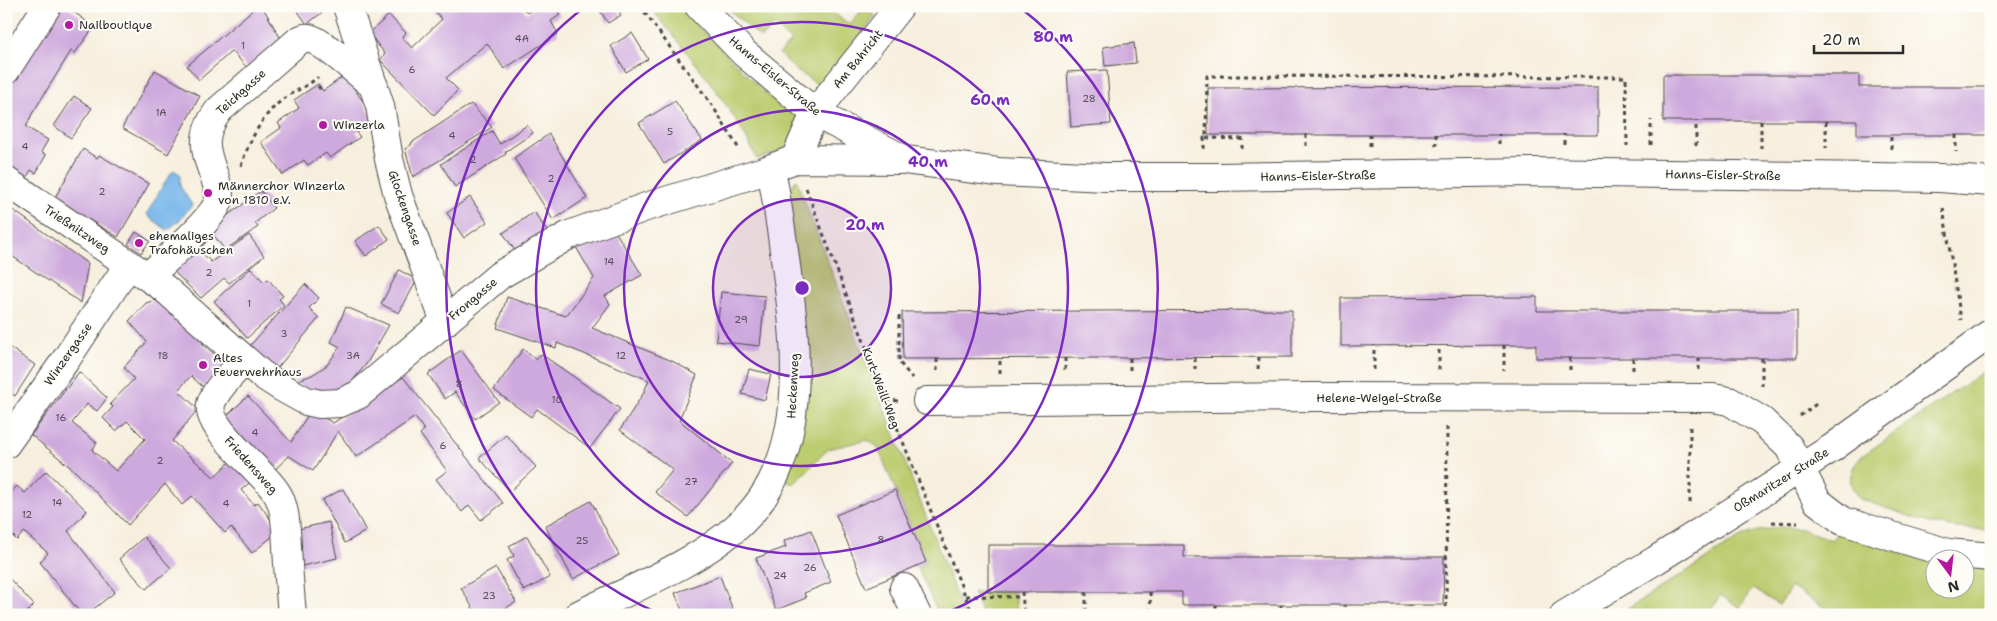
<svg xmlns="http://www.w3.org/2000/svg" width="1997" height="621" viewBox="0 0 1997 621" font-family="'Shantell Sans',sans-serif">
<rect width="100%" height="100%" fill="#fdfcf7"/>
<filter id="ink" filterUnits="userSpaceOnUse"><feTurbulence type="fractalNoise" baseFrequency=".02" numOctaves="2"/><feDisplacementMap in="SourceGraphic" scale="10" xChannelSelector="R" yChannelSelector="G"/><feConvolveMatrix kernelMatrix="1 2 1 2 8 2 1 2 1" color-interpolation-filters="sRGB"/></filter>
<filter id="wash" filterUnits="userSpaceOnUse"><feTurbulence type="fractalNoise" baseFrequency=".0096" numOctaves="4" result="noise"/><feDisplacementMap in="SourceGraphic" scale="20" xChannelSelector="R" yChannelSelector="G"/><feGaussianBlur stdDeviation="1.12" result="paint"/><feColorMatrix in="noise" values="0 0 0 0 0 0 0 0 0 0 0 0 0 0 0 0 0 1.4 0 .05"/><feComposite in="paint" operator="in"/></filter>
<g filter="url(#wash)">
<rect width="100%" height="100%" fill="#f7efde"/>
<path fill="#bccc6f" stroke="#747c4d" d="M649,6H678L763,91L797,115L801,125L795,147L757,159C731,103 688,54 649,6Z
M824,6L850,25L861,11L872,12L875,16L825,89L797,71L779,54L791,41L774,25L761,38L726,7Z
M796,179L964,615H939L917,567L926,562L877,446L867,440L828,449L794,484L785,481L787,203L789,192Z
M1991,366V514L1989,530L1957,528L1929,523L1860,499C1846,484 1848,471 1862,456Z
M1780,527L1801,529L1832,540L1838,532L1917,559L1934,563V588H1964L1965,567L1991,569V615H1837L1791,587L1779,605L1752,588L1740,608L1720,595L1708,615H1618L1739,538L1753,532Z
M973,592H1014L1018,615H982Z"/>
<path fill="#77b6ea" stroke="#51708a" d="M174,170L180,174V186L192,205L179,221L167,230L148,216L147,213C152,205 169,173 174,170Z"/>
<g id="blocks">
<path fill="#cea9dd" d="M58,6H66L94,27L75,53L71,51L32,114L26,127L48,140L41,152L46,155L36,173L31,170L24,182L6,171V87L19,63Z
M257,6H262L281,39L248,69L232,51L199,80L187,66Z
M294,6H331L307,24Z
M430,6H520L527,13L537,6H554L560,15L551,21L558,34L504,69L487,43L446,78L458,90L434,115L380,60L385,54L369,33L389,15L406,33L402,37L412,48L442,19Z
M597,6H616L621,15L608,23Z
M632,33L648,59L626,72L611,46Z
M1134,43L1136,63L1105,66L1103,47Z
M155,70L200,96L168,154L122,128Z
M1107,70L1111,124L1071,127L1067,72Z
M345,75L375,119L356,132L360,137L330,158L326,153L308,165L304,160L283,175L261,142L281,128L278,123L299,108L294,100L318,84L323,91Z
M1663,75H1859V87H1991V135H1857V121H1663Z
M1598,87V135H1208V88Z
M74,96L92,108L71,138L54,126Z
M675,101L702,140L664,164L639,123Z
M471,104L492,127L413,177L405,149L412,144L411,143Z
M527,125L533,133L505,152L506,154L455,187L441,164L492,131L500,144Z
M549,134L587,198L553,220L514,158Z
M83,149L97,158L99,155L149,184L118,237L54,199Z
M261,191L274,208L255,223L258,227L225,250L209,229Z
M470,197L487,222L464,238L447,213Z
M6,205L88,264L81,303L6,252Z
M534,212L549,234L518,255L503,233Z
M379,225L389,239L366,256L355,241Z
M612,226L642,275L605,296L610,304L592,328L672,361L697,375L679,420L732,463L688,517L655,492L673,470L620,430L643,394L649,380L557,343L556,348L497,328L507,297L566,316L594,278L576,247Z
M136,232L150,241L141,253L128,244Z
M249,235L264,256L229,283L224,278L201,298L168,266L192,243L211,262Z
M251,268L264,282L268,279L283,296L279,299L284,305L247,338L214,301Z
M399,270L417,280L399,313L381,304Z
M305,284L319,298L309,308L319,318L274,372L247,349Z
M721,292L765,296L760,346L716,341Z
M1537,297V311H1797V358H1536V345L1341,346V298Z
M155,300L208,337L202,343L225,364L203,387L191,376L178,390L198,409L172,441L214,477L236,456L256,477L241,490L254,505L258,502L279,531L252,553L231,527L225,533L192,496L182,505L165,484L128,525L75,471L31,435L79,372L107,398L97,411L87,404L72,423L97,443L92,450L116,471L145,439L127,421L116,431L103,418L113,407L110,404L134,379L124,367L147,342L129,321L146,303Z
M346,307L389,325L367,363L346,389L321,397L293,382L312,375L327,365L340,347L331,342Z
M1292,310V357L903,359L902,312Z
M6,345L35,365L15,396L6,390Z
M523,349L536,360L541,354L620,409L590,448L537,409L531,417L494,390Z
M461,350L499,402L475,419L455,392L445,399L428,374Z
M749,369L771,374L765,400L742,394Z
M403,377L503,503L481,520L469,505L462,512L436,479L447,471L420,434L424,430L415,417L356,457L338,431L313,471L289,456L269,475L219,423L248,396L291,442L311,410L333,423Z
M506,435L536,467L510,491L479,458Z
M46,471L87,511L68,531L115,592L86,615H82L40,562L48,553L24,532L17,540L6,529V498L17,486L25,493Z
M343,489L366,531L345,543L322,500Z
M895,490L926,562L866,588L836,515Z
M591,501L619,555L573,579L545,526Z
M329,522L337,558L302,566L294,530Z
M811,530L831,582L804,593L806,598L776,610L756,558L786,547L784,541Z
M527,536L550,577L524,591L507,560L514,556L509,546Z
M144,537L171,568L146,589L119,559Z
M988,545H1184V557H1444L1443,605H1182V592H988Z
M496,568L516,602L494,615H477L461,588Z
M6,575L34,605L24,615H16L6,604Z
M720,576L734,613L684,615L675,593Z"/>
</g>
</g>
<g filter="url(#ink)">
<use href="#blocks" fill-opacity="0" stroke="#4a4846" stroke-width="1"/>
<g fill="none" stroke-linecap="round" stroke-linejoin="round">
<g stroke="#4a4846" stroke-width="30">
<path id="minor" d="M347,6L380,106L389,159L398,195L445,322
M699,6L744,53L815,113L905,160L998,172L1106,177H1219L1531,172L1940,178L1991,182
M6,70L47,6
M795,159L815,113L900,6
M6,181L164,288L261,374L281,387L306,401L320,404L340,403L358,395L500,275L569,235L646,207L764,171L795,159L899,160
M148,277C164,261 214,219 219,200C220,193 217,185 215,178C204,149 200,135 219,110L298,41C301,39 305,37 309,38C324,42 360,75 374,86
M245,360C233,373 219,385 212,401C200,427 268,473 279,497C286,512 286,530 287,546C288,569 290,592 292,615
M927,401L1314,397L1713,398L1729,401L1762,421L1789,447L1817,501L1843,521L1948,553L1991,557
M6,444L67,358L129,264
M904,588L917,615
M578,615C629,590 698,563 740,524C809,460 798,351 786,266C782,234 777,201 771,169
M1564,615L1656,560L1832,448L1991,333"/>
</g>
<path stroke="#4a4846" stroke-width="3" stroke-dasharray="4 4" stroke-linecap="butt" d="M640,6L712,105L739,149
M318,86L321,90
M1761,121V148
M1826,121V148
M1956,135V152
M1206,138L1242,139
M1499,144V134
M1564,144V134
M1651,145V120
M1306,146V134
M1370,146V135
M1436,146V134
M1696,146V121
M1204,149V138H1206L1207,76L1626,77L1627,146
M1242,149V135
M1891,149V135
M241,166C249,141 263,113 285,98C296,90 308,86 318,77
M806,188L886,400L973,615
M1943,208L1961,320
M899,316V362L912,378
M1504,345V370
M1065,358V370
M1130,358V370
M1195,358V369
M1570,358V370
M1633,358V370
M1699,358V370
M1762,358V387
M937,359V373
M1258,369L1259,357
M1374,370V345
M1439,370V345
M1000,373V359
M886,400L899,401
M1800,416L1819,402
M1690,427V503
M1772,522L1798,523
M1022,592L1024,615
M1086,592V615
M1150,592L1151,615
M966,596L1022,597
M1216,605V615
M1281,615V605
M1345,615V605
M1409,615V605
M1446,615L1447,425"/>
<use href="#minor" stroke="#fff" stroke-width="28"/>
</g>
</g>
<circle cx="802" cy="288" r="89" fill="#7b2cbf" fill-opacity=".12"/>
<g fill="none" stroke="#7b2cbf" stroke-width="2.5">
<circle cx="802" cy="288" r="89"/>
<circle cx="802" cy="288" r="178"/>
<circle cx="802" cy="288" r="266"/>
<path d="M660 614A355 355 0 0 1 586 6M1018 6A355 355 0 0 1 944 614"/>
</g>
<g fill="#b5179e" stroke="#fdfcf7" stroke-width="2">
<circle cx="69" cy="25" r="5"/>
<circle cx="323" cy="125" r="5"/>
<circle cx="208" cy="193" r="5"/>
<circle cx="139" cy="243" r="5"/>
<circle cx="203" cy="365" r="5"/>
</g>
<g text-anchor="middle" stroke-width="4" stroke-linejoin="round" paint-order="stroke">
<g font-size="10" fill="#544a58">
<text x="522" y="42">4A</text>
<text x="243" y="49">1</text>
<text x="412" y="73">6</text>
<text x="1089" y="102">28</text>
<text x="161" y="116">1A</text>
<text x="670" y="135">5</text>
<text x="452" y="139">4</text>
<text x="25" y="150">4</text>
<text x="473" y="163">2</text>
<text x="551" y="182">2</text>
<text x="102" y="195">2</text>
<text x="609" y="265">14</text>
<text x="209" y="276">2</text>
<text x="249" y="307">1</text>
<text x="741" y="323">29</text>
<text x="284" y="337">3</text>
<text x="163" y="359">18</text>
<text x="353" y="359">3A</text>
<text x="621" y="359">12</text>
<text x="459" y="387">8</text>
<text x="557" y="403">10</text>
<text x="61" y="421">16</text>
<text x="255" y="436">4</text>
<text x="443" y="449">6</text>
<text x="160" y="464">2</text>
<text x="691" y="485">27</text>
<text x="57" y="506">14</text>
<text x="226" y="507">4</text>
<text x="27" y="518">12</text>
<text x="881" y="543">8</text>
<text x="582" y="544">25</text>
<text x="810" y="571">26</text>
<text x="780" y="579">24</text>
<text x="489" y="599">23</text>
</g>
<g font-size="12" fill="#2b2b2b" stroke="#fdfcf7" text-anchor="start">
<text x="79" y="29">Nailboutique</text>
<text x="333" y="129">Winzerla</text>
<text x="218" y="190">Männerchor Winzerla<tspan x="218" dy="14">von 1810 e.V.</tspan></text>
<text x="149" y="240">ehemaliges<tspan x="149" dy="14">Trafohäuschen</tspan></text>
<text x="213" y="362">Altes<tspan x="213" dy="14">Feuerwehrhaus</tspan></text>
</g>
<g font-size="12" fill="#2b2b2b" stroke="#fdfcf7">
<text transform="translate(858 59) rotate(-51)" y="4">Am Bahricht</text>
<text transform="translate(775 76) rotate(40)" y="4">Hanns-Eisler-Straße</text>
<text transform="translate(241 92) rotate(-42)" y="4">Teichgasse</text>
<text transform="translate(1723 175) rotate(1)" y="4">Hanns-Eisler-Straße</text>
<text transform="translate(1318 176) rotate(-1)" y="4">Hanns-Eisler-Straße</text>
<text transform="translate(405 208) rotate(71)" y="4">Glockengasse</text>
<text transform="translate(77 229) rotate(34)" y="4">Trießnitzweg</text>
<text transform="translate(473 299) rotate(-40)" y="4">Frongasse</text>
<text transform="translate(68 354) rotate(-55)" y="4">Winzergasse</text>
<text transform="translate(793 386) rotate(-87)" y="4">Heckenweg</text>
<text transform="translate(881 388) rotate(69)" y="4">Kurt-Weill-Weg</text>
<text x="1379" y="402">Helene-Weigel-Straße</text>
<text transform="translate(251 465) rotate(48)" y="4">Friedensweg</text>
<text transform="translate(1781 480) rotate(-32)" y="4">Oßmaritzer Straße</text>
</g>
</g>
<circle cx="802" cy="288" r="8" fill="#7b2cbf" stroke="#fdfcf7" stroke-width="2.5"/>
<g font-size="15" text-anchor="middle" font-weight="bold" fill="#7b2cbf" stroke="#fdfcf7" stroke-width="4" stroke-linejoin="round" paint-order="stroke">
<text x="1053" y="42">80 m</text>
<text x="990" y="105">60 m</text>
<text x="928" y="167">40 m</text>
<text x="865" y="230">20 m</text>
</g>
<rect width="1997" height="621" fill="none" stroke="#fdfcf7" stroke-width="25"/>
<g transform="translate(1950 574) rotate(165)"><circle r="24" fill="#fdfcf7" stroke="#a9a8a5"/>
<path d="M0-4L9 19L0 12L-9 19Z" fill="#b5179e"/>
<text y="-8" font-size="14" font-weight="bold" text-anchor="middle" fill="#2b2b2b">N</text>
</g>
<path d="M1814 45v8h89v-8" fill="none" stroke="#2b2b2b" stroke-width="2.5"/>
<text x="1822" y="45" font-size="15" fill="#2b2b2b" stroke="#fdfcf7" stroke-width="4" paint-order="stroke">20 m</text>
</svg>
